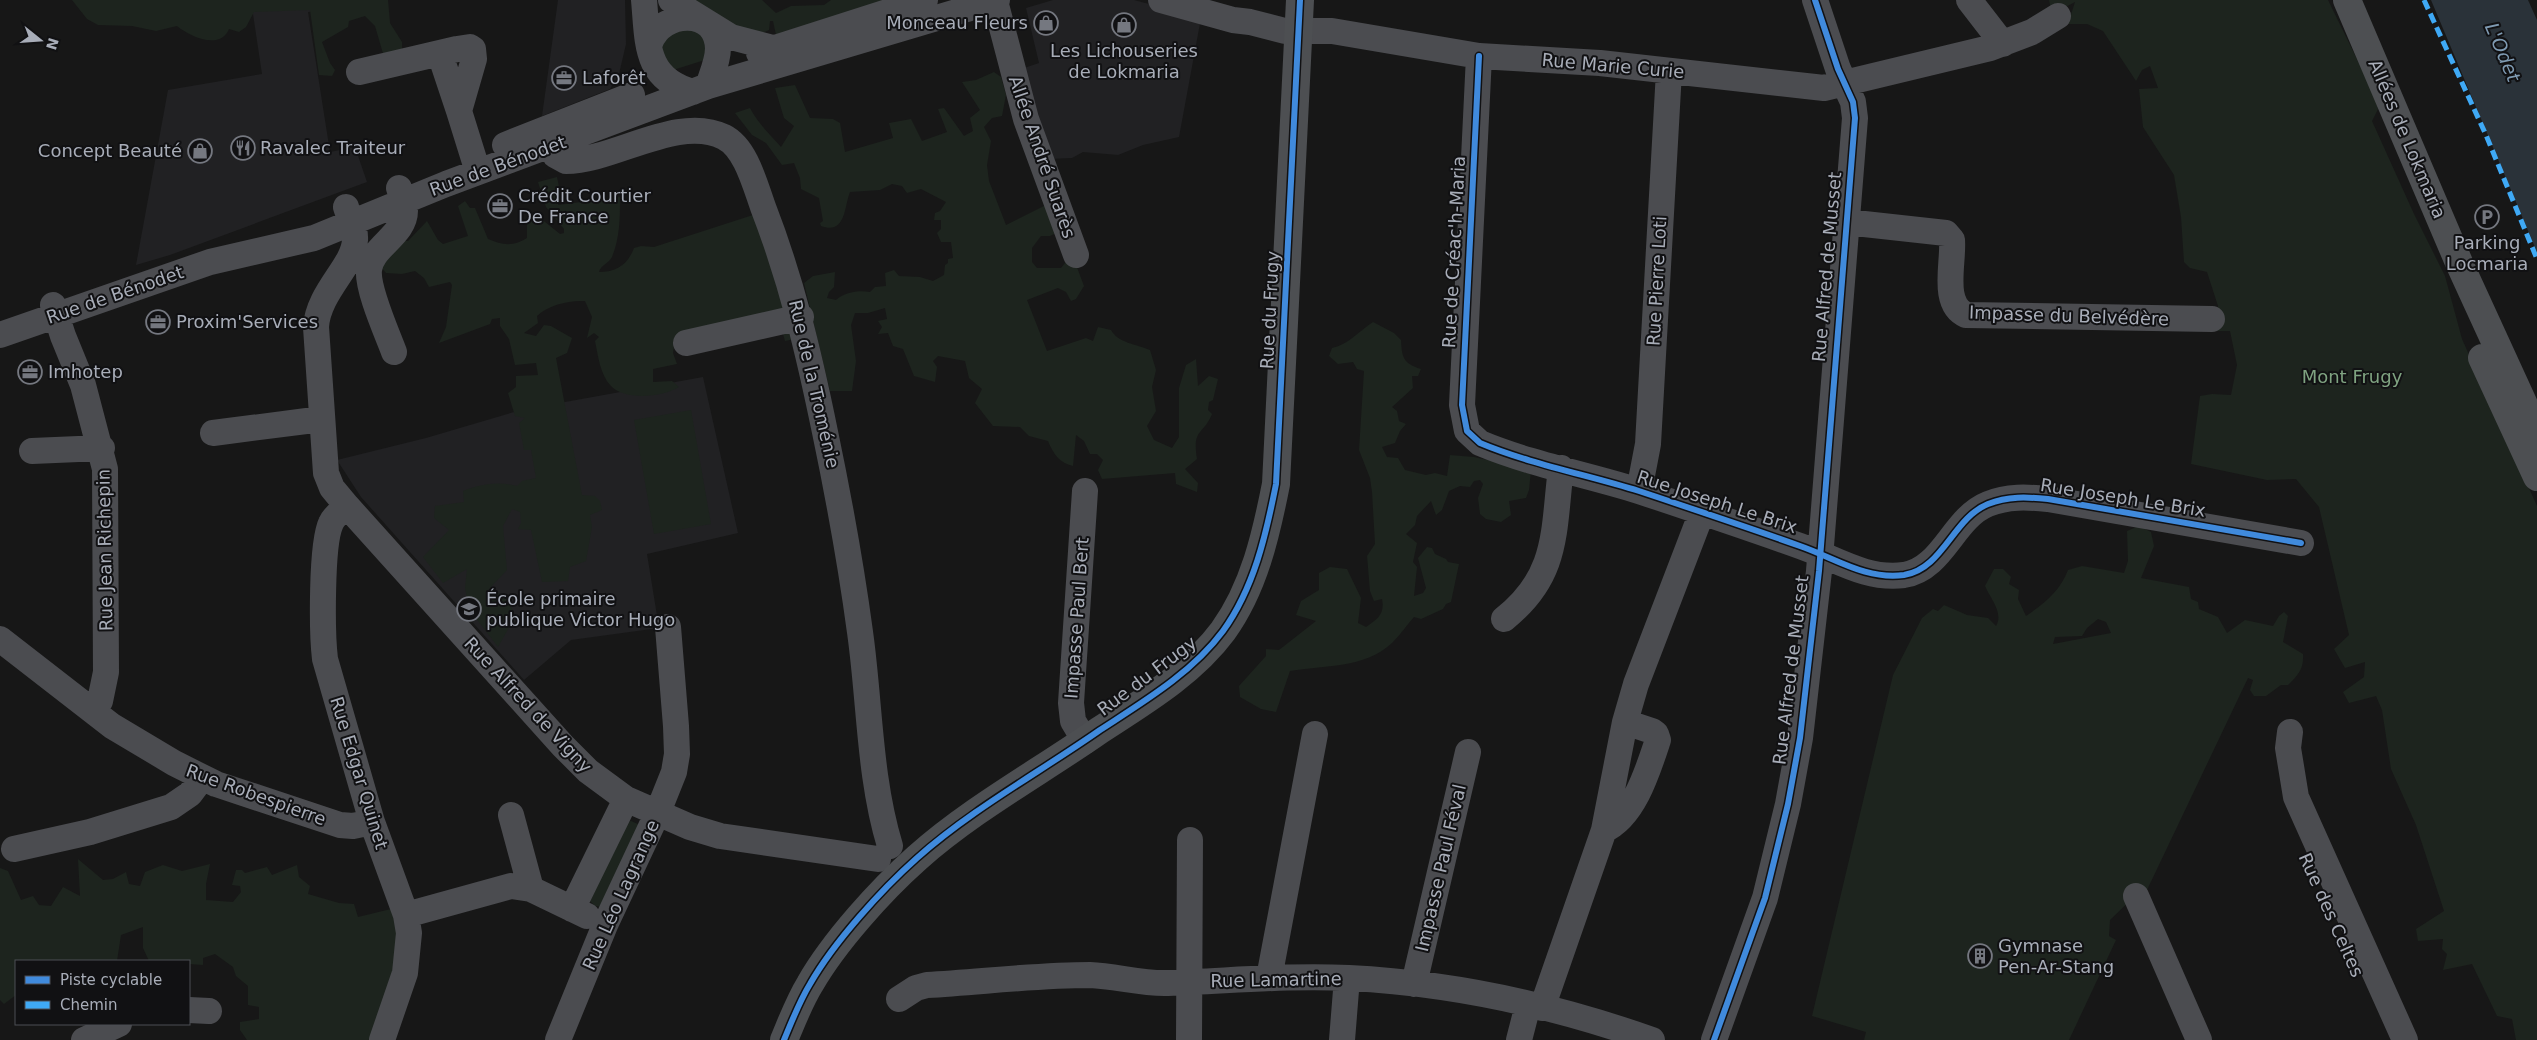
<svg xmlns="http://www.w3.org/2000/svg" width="2537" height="1040" viewBox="0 0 2537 1040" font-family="'DejaVu Sans',sans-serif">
<rect width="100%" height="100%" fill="#171717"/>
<path fill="#212123" d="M558,0H625L626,44L619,74L610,89L542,116Z
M1053,0H1134L1201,18L1179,137L1143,145L1118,155L1083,152L1072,158L1048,159L1018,70L1039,63L1026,8Z
M223,9H335L308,12L330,152L355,147L367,182L170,255L136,265L168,90L262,74L253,14Z
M703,377L738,533L647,554L659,628L571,640L524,680L361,497L337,460L426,438L521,410Z"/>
<path fill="#1d241e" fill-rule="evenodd" d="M72,0H388L390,23L402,42V50L384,57L375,26L365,16L349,21L348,27L322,42L330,63L335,70L332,76L319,75L310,10L254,12L246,27L239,32L229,29C220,51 189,36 177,26L156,31L132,26L98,25L87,19Z
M682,0H762L776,13L791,6L824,5L831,0H908L776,35L773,21H770L769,30C746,43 703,11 682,0Z
M2049,0H2328L2374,94L2378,109L2372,121L2414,214L2445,276L2462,339L2537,506V1040H2516L2512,1019L2497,1016L2472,964L2443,970L2447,954L2442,949L2443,939L2418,941L2416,929L2444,911L2416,825L2391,769L2382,710L2376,696L2349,703L2343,692L2364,677L2365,662L2345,668L2334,649L2349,635L2319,507L2296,479L2267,480L2191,464L2200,396L2212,394L2231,395L2237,365L2230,331H2217L2218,306L2207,272L2190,268L2184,262L2181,217L2174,175L2143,127L2139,89L2158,88L2150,66L2142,70L2136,81L2103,31L2087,24H2068L2075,2L2052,14Z
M677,29L703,32L708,59L670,71L661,50L663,42Z
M994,72L1001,77L1006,95L1002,116L992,118L984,127L991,141L987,165L989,181L1006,225L1062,197V230L1050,236H1041L1032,248V262L1037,268H1061L1072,254L1084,286L1076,299L1071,301L1066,292L1058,288L1027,300L1047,351L1086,338L1093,341L1098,327L1111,330C1118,343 1136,344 1150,350L1156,370L1152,387L1156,411L1147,426L1154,440L1172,448L1179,437V388L1186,365L1196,359L1198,386L1209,376L1218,379L1213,400L1209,402L1208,410L1212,414C1203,436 1192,428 1197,459L1185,469L1198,483L1197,492L1176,484L1175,473L1102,479L1098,470L1103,460L1097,454H1090L1084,441L1076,435L1073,466C1059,463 1053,453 1048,441L1029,436L1020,427L993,426L975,403L982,389L969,378L965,361L938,356L933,361L937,367L935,382L914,376L903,349L893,346L888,333L878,334L882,327L878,321L887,319L885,308L868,313H855L851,325L856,361L852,391H830L804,283L813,276L835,272L834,287L829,292L827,298L836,300C845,292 859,290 870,292L875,287L886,286L885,273L894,270L899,276L920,277L933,281L944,275L945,265L948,263V259L953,258L951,242H941L937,233L941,229V220H934L935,213L940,211L946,202L921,189L907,193L902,186L892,184L880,190L850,192C844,207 846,235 821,226L820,223L823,221L819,198L801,189L800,178L794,163L782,165L766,143L752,135L735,113L750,108C757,122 770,135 781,147L794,126L784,118L775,88L795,85L810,118L833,119L840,123L845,152L893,138L889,123L911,119L922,141L947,132L938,109L944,108L964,136L973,131L970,118L980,110L962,82L976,80Z
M557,177L561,196L558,205L620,197C620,218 620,237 612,257C609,263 601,265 599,272C617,272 628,264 634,248L641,246L654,247L756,214L795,339L785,341L783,334L674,346L673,353L677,364L653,369V382L672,381L679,387C663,397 625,401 611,386C600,375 598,355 595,341L599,337L594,333L587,338L592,317L585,301C569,300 548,305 537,316L538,323L524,333L536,336L544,325L551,326L572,338L567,353L556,358L582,495L595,496L600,501L602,510L590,515L592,527L586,561L570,567L568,581L542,582L531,530L518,529L521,523L520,512L512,509L503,526L507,570L489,589C505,594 510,601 515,617L498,647L469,609L465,588L467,569L443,583L423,557L449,530L434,518L435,506L464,502L463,491C482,484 497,481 517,486L522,481L536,478L531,450H524L519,423L525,418L515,416L508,393L516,387V376L538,375L536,363L515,365L509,339L500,326V318L492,319L490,324L439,343L446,327L452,285L450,282L429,287L424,278L415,271L402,274L386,273L379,265L400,240L408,241L427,221L438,240L443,244L468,236L458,206L465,201L470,208H475L488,239C502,245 513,247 527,238V221L540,218L560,234L564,233V229L546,207L538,182Z
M1373,322L1394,333L1401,340C1402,358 1403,363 1421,369L1418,376H1412L1413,388L1392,407L1397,411L1399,421L1406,424L1400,431L1395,443L1382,447L1387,457L1398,458L1405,470L1426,475L1435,473L1447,476L1450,455L1474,457L1524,468L1531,470L1529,490L1526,498L1509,501L1511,515L1501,522L1486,519L1480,514L1478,498L1483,484L1480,480L1474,481L1470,487L1460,486L1449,491L1442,510L1436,515L1431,501L1417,516L1415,525L1406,534L1417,543L1413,562L1417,567L1414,596L1423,593L1426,588L1418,558L1427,547L1432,548L1435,554L1446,559L1448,562L1459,564L1451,602L1446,604L1443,609L1421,619L1414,617C1407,625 1400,635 1392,643C1364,669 1324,665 1290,671L1276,712L1261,709L1240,697L1239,686L1266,656V649L1279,650L1316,621L1296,615L1301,601L1319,590V573L1330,567L1347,569L1361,598L1358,623L1366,627C1378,619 1385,614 1382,599L1374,601L1370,591L1367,556L1375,544L1372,492L1370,478L1359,450L1364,371L1357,369L1353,362L1338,364L1329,356L1332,348C1349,344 1358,332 1373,322Z
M691,410L711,524L654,534L634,420Z
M2139,526L2151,532L2154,546L2141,578L2189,587L2191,599L2198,602L2199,609L2218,617L2227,633L2245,620L2273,626L2279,616L2284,612L2288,616L2283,642L2303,654C2304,669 2298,675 2288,685H2281L2266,696H2254L2250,690L2253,680L2248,678L2147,890L2142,889L2110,920L2109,936L2116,940L2069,1040H1864L1866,1032L1812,1016L1893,675L1922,618L1933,609L1938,611L1944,605L1967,615L1988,618L1996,626C2004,613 1990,598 1985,586L1994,569H2003L2011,577L2009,584L2019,590L2018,599L2026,616C2045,603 2060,591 2068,570L2082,566L2124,573L2128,561L2127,531ZM2098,619L2106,622L2111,633L2053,644L2055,637L2082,636L2087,628Z
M631,821L640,825L602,907L595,906L590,901L627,822Z
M78,859L103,880L113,879L126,872L129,884L140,886L145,872L163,865L182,871L210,864L206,884V900L233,902L241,892L240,886L232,885L236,870H242L245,873L267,867L272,875L297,865L299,877L310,886L308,894L339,903L354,904L358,917L391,909L404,941L376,1040H247L240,1030V1022L259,1019V1007L248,1005V986L236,976L233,967L215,954L203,958V965L189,964V961H149L143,948V927L121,935L117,961H16V995L4,1004L0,1000V868L8,871L21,900L33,896L39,905L51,906L63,887L80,896Z"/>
<path fill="#2a3239" d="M2431,0H2528L2537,20V252Z"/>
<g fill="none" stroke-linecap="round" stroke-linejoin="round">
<path stroke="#4b4c50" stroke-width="26" d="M644,0C648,42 644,79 693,92
M671,0L731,37L773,48
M1161,0L1233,20L1250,22L1285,31H1332L1479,56L1600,63L1824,88L1990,48L2032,32L2058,16
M1969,0L2003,44
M995,1L1026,119L1076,255
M650,43C662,10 716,7 718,48C718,61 712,74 708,86
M759,53L925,0
M440,54L459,111
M1479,56L1462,405L1467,431L1480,443C1530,464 1588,475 1639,491C1693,509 1747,527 1800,546C1835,558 1865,580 1904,575C1943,569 1953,518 1988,504C2008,496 2027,497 2048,499L2301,543
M359,72L457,49L470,47L473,49L474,59L459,111L478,172
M546,133L555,155L566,161C614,161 678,114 724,137C746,148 755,185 763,207C792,282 809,354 825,432C839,499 851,565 860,632C870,703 869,777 890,846
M505,145L632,95
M346,207C349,217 356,229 355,240C354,266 318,292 316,327L326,473L332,488L347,506L563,746L588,771L626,799
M1846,222L1946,233L1952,240C1954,262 1941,304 1966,315L2212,319
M53,305L63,336L83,385L105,469L106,672L100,701L94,712
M0,335L210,262L314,238L446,184L708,86L997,0
M686,343L801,317
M394,352C387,333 367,289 369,270C371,247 405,235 405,211C405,203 401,195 399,188
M213,433L322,419
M32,451L102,448
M1639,491L1648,444L1669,71
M347,506C341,511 334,516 331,523C321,544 322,634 325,659L372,822L406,915L409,933L405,973L382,1040
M1504,619C1559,575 1553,532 1561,468
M0,639L112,726L174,763L216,784L340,825L353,826L372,822
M2290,732L2288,748L2296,797L2405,1040
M1085,741L1073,721L1071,703L1085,491
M511,815L531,889
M1604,830C1634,817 1648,770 1658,740L1656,734L1652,731L1625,722
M14,849L90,832L171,807L190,794L202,778
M2136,896L2199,1040
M572,909L626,799L690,827L720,836L878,859
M406,915L511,886L531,889L587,916
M1269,978L1315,734
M1414,984L1468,752
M899,999L916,988L927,985C981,982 1036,975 1090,975C1116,976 1142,984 1168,983C1229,981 1289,975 1349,978C1451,983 1556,1006 1652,1040
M1542,1008L1604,830L1625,722L1636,684L1702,512
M189,1010L209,1011
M84,1040L119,1024
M558,1040L605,925L658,812L674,772L677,754L676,726L668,627
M1189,1040L1190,840
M1342,1040L1347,978
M1519,1040L1528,1005
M1714,1040L1765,898L1788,804L1800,738L1819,571L1855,118L1853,102L1838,69L1815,0"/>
<path stroke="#4d4f52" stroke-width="28" d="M2347,0L2460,265L2537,433
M2482,358L2537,477
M784,1040C792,1021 799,1002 810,984C834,942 881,890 917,858C972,809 1040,772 1100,730C1143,702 1192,673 1223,631C1254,588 1266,535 1276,484L1300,0"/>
<path stroke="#3fa9f5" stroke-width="5" stroke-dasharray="10 5" stroke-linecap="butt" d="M2424,0L2486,135L2537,259"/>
<g stroke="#111113" stroke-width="9">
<path id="cycleway" d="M1479,56L1462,405L1467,431L1480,443C1530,464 1588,475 1639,491C1693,509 1747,527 1800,546C1835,558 1865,580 1904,575C1943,569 1953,518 1988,504C2008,496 2027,497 2048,499L2301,543
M784,1040C792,1021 799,1002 810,984C834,942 881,890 917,858C972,809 1040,772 1100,730C1143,702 1192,673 1223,631C1254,588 1266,535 1276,484L1300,0
M1714,1040L1765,898L1788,804L1800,738L1819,571L1855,118L1853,102L1838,69L1815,0"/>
</g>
<use href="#cycleway" stroke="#408adc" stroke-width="6"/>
</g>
<defs>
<g id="shop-ring" transform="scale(1.25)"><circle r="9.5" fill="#111113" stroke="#757880" stroke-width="1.5"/><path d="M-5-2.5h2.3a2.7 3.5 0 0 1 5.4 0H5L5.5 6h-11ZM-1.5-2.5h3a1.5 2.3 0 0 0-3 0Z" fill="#757880"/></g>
<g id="office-ring" transform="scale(1.25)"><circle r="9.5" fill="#111113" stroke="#757880" stroke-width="1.5"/><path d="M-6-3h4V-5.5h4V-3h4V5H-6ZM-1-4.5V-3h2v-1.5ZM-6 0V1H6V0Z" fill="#757880"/></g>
<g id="restaurant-ring" transform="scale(1.25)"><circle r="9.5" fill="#111113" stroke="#757880" stroke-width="1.5"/><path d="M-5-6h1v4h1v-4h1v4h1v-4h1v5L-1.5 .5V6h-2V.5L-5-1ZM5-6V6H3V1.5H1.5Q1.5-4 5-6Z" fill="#757880"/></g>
<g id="parking-ring" transform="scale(1.25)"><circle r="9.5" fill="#111113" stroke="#757880" stroke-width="1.5"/><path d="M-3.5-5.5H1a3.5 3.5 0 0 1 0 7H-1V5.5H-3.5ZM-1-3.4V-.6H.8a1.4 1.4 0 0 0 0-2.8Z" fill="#757880"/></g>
<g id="school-ring" transform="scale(1.25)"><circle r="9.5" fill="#111113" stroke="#757880" stroke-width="1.5"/><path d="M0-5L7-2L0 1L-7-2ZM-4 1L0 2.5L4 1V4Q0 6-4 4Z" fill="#757880"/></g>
<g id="building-ring" transform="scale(1.25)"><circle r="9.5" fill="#111113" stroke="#757880" stroke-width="1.5"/><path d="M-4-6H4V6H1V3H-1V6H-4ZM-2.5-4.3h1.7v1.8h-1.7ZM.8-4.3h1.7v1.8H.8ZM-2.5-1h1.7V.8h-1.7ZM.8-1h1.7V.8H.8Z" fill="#757880"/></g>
</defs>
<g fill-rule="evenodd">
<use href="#shop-ring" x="1046" y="23"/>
<use href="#shop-ring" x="1124" y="25"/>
<use href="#office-ring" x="564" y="78"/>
<use href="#restaurant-ring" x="243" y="148"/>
<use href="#shop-ring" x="200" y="151"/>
<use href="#office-ring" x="500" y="206"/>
<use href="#parking-ring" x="2487" y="217"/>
<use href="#office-ring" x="158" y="322"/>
<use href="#office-ring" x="30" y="372"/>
<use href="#school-ring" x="469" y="609"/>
<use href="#building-ring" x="1980" y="956"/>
</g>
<g text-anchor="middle" stroke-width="4" stroke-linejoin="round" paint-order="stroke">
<g font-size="18" fill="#a8adb8" stroke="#111113" text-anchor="start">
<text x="1028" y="29" text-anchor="end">Monceau Fleurs</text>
<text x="1124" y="57" text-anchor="middle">Les Lichouseries<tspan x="1124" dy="21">de Lokmaria</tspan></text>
<text x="582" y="84">Laforêt</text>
<text x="260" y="154">Ravalec Traiteur</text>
<text x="182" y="157" text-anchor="end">Concept Beauté</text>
<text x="518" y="202">Crédit Courtier<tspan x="518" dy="21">De France</tspan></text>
<text x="2487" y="249" text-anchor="middle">Parking<tspan x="2487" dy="21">Locmaria</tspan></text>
<text x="176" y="328">Proxim'Services</text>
<text x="48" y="378">Imhotep</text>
<text x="486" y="605">École primaire<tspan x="486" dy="21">publique Victor Hugo</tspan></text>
<text x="1998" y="952">Gymnase<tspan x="1998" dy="21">Pen-Ar-Stang</tspan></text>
</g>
<g font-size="18" fill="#a8adb8" stroke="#111113">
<text transform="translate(1613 66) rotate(5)" y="6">Rue Marie Curie</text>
<text transform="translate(2407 139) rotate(67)" y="6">Allées de Lokmaria</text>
<text transform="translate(1042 157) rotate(71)" y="6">Allée André Suarès</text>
<text transform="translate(498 166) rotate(-20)" y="6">Rue de Bénodet</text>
<text transform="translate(1454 252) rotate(-87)" y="6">Rue de Créac'h-Maria</text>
<text transform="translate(1827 267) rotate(-85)" y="6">Rue Alfred de Musset</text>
<text transform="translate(1657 281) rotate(-87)" y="6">Rue Pierre Loti</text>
<text transform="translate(115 295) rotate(-19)" y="6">Rue de Bénodet</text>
<text transform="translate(1270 310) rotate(-87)" y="6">Rue du Frugy</text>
<text transform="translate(2069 316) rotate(2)" y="6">Impasse du Belvédère</text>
<text transform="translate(814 384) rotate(77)" y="6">Rue de la Troménie</text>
<text transform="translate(2123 498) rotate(9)" y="6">Rue Joseph Le Brix</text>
<text transform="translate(1717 502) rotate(18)" y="6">Rue Joseph Le Brix</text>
<text transform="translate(105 550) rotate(-91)" y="6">Rue Jean Richepin</text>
<text transform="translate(1077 618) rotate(-86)" y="6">Impasse Paul Bert</text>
<text transform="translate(1791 670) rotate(-83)" y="6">Rue Alfred de Musset</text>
<text transform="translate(1147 676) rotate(-37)" y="6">Rue du Frugy</text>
<text transform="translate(528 705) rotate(47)" y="6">Rue Alfred de Vigny</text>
<text transform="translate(359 773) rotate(73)" y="6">Rue Edgar Quinet</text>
<text transform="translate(256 795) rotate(20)" y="6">Rue Robespierre</text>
<text transform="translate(1441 868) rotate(-77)" y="6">Impasse Paul Féval</text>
<text transform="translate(621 895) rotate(-66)" y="6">Rue Léo Lagrange</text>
<text transform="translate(2331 915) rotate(66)" y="6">Rue des Celtes</text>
<text transform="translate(1276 980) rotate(-1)" y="6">Rue Lamartine</text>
</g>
<g font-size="18" fill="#7fa381" stroke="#111113">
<text x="2352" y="383">Mont Frugy</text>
</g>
<g font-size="19" font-style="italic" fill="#7f9bb3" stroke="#111113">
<text transform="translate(2503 52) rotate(67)" y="7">L'Odet</text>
</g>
</g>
<rect x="15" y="960" width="175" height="65" fill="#111113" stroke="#4d4f55"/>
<rect x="25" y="976" width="25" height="8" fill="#408adc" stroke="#4d4f55"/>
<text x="60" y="985" font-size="15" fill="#a8adb8">Piste cyclable</text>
<rect x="25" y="1001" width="25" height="8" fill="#3fa9f5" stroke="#4d4f55"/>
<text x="60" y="1010" font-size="15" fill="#a8adb8">Chemin</text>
<g transform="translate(40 40) rotate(107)" stroke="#111113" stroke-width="4" paint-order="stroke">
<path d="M0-4L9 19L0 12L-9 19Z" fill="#a8adb8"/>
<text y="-8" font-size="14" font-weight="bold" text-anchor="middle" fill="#a8adb8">N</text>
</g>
</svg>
